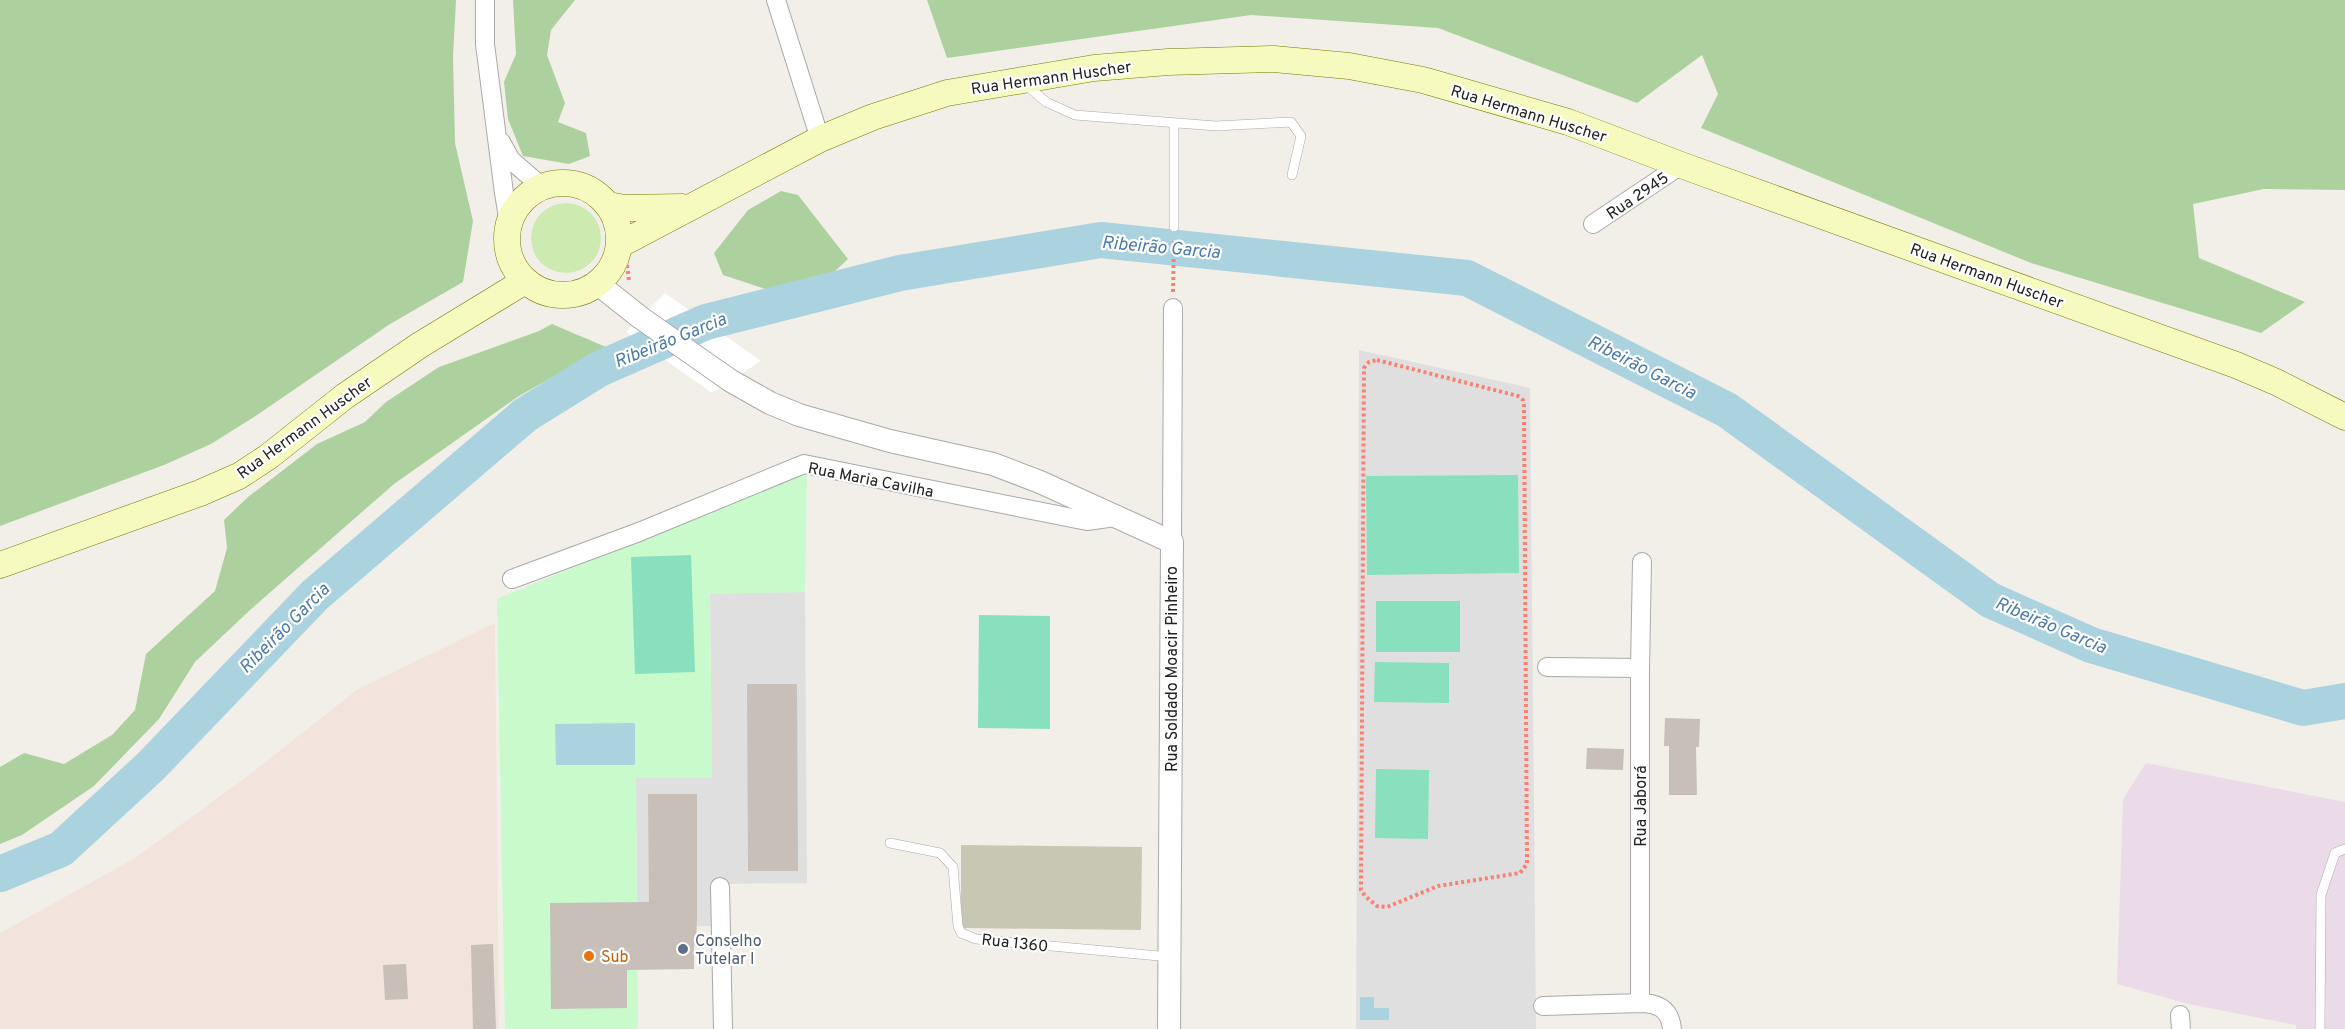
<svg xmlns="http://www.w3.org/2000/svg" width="2345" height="1029" viewBox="0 0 2345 1029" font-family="Overpass,sans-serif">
<rect width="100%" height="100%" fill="#f2efe9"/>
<path fill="#e0dfdf" d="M1359,350L1530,388L1536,1029H1356Z
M805,592L807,883L712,884V926L637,927L636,777L712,778L710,593Z"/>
<path fill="#ebdbe8" d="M2146,763L2345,802V1029H2297L2296,1025L2188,1004L2117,984L2123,799Z"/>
<path fill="#f3e3dd" d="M495,623L499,1029H0V933L135,858L245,778L358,689Z"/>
<path fill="#c7c7b4" d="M961,845L1142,847L1141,930L961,928Z"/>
<path fill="#cdebb0" d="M531 238a35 35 0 1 1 70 0a35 35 0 1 1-70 0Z"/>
<path fill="#add19e" d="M0,0H456L453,57L455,143L473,221L463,282L390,324L257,415L211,444L164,465L0,526Z
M513,0H575L551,30L547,55L565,103L558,122L586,133L590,156L569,164L523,156L508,119L504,82L516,54Z
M927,0H2345V190L2264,189L2193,204L2199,258L2305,302L2261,333L2031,263L1701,128L1718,94L1702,55L1637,103L1438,28L1251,15L947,58Z
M781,191L798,195L848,259L832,274L772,291L723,275L714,253L748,210Z
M552,324L606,347L519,396L394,484L249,611L195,662L159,719L94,786L22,835L0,844V767L24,753L64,764L112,735L135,710L146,654L215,591L227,548L224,520L248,497L317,444L365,422L386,402L439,367L539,331Z"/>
<path fill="#c8facc" d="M807,470L805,592L710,594L712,778H636L638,1029H505L497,599Z"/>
<path fill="#88e0be" d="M1518,475L1519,573L1367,575L1366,476Z
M691,555L695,672L635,674L631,557Z
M1376,601H1460V652H1376Z
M979,615L1050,616V729L978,728Z
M1375,662L1449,663V703L1374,702Z
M1376,769L1429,770L1428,839L1375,838Z"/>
<path fill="#aad3df" d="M635,723V765H556L555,724Z
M1360,997H1374V1008H1389V1020H1360Z"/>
<path fill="#fff" d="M665,293L761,361L712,393L626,332Z"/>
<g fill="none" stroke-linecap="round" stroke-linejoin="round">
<path stroke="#aad3df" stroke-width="36" d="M0,874L61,849L151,766L315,595L525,415L599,369L706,322L900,273L1101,240L1467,278L1727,410L1990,600L2091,645L2303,708L2345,701"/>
</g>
<path fill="#c7bfb8" d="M747,684H797L798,871H748Z
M1665,718L1700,719L1699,747H1696L1697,795H1669V746H1664Z
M1587,748L1624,749L1623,770L1586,769Z
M648,794H697V918L696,946L694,945V969L627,970V1008L551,1009L550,903L649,902Z
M493,944L496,1029H473L471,945Z
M406,964L408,999L385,1000L383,965Z"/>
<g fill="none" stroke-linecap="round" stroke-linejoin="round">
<g stroke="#a9a9a9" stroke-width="10">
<path id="service" d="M1025,84L1046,102L1075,115L1216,126L1291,122L1301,136L1292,175
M1174,227V123
M890,843L940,853L953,867L958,926L961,933L976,939L1170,957
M2320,1029L2321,895L2335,853L2345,849"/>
</g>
<g stroke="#a9a9a9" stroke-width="20">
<path id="minor" d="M485,0V44L504,193L509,223
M776,0L820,139
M501,142L511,160L542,187
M1593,224L1681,165
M1172,542L1173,308
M1642,562L1640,668V1003C1658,1003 1670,1009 1672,1029
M512,579L639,532L804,464L1087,521L1115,517
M1547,667L1640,668
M720,887L723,1029
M1543,1006L1640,1003
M2180,1015L2181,1029"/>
</g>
<g stroke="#a9a9a9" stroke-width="24">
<path id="tertiary" d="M598,284L641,318L731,381L770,403L799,415L890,441L993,464L1040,482L1172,542L1169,1029"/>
</g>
<g stroke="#707d05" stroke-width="27">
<path id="secondary" d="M507 239a56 56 0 1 1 112 0a56 56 0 1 1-112 0Z
M608,205L625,208L682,207
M619,245L820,139L873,117L947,93L1094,68L1168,62L1274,59L1349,66L1423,80L1568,122L1681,165L2236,365L2276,382L2345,417
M0,565L200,493L239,476L268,457L345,396L420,345L525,281"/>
</g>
<path stroke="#fa8072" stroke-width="4" stroke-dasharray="3 3" stroke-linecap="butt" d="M627,265L629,281
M1173,292L1174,240
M1377,360L1518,396L1523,400L1524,406L1527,864L1520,873L1438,886L1387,907L1377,906L1365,896L1361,890L1364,368L1369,362Z"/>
<use href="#service" stroke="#fff" stroke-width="9"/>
<use href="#minor" stroke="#fff" stroke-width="18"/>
<use href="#tertiary" stroke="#fff" stroke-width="22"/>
<use href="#secondary" stroke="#f7fabf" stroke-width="26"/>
</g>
<circle fill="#5c6f8a" stroke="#fff" stroke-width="2" cx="683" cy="949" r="6"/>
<circle fill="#e8710a" stroke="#fff" stroke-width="2" cx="589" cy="956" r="6"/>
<g text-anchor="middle" stroke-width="4.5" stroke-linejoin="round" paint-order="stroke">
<g font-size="16" fill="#222" stroke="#fff">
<text transform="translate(1051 77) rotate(-8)" y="6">Rua Hermann Huscher</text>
<text transform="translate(1529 113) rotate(17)" y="6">Rua Hermann Huscher</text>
<text transform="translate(1637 195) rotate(-34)" y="6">Rua 2945</text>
<text transform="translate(1987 275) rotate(20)" y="6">Rua Hermann Huscher</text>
<text transform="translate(304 427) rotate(-36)" y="6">Rua Hermann Huscher</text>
<text transform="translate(871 479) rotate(11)" y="6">Rua Maria Cavilha</text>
<text transform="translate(1171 669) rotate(-90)" y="6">Rua Soldado Moacir Pinheiro</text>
<text transform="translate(1640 806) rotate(-90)" y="6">Rua Jaborá</text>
<text transform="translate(1015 942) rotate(6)" y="6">Rua 1360</text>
</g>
<g font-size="16" fill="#4e5e75" stroke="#fff" text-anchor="start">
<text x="695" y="946">Conselho<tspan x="695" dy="18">Tutelar I</tspan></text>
</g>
<g font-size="16" fill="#c56008" stroke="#fff" text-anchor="start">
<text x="601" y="962">Sub</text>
</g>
<g font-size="18" font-style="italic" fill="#4a7aab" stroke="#fff">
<text transform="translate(1161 247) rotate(5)" y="6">Ribeirão Garcia</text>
<text transform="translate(670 340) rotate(-22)" y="6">Ribeirão Garcia</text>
<text transform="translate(1642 367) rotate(27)" y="6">Ribeirão Garcia</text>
<text transform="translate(2051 625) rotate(23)" y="6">Ribeirão Garcia</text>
<text transform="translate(284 628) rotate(-45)" y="6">Ribeirão Garcia</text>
</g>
</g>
</svg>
